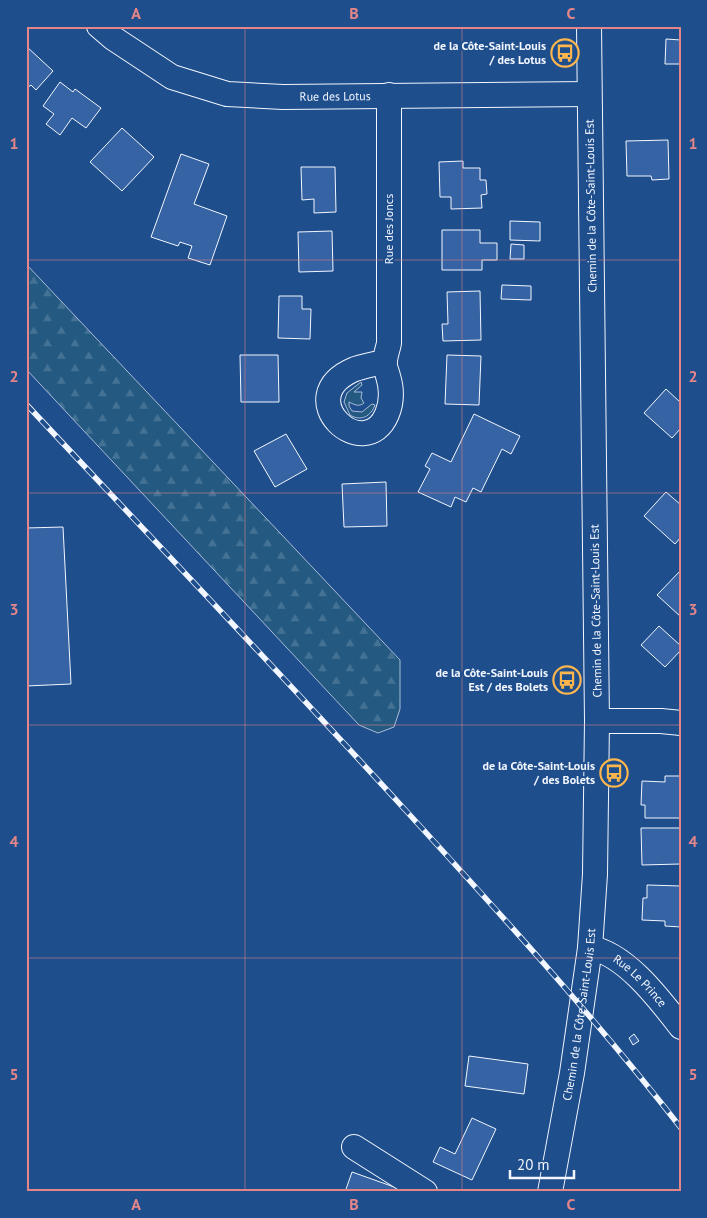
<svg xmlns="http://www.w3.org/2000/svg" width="707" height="1218" viewBox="0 0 707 1218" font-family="'PT Sans',sans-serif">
<defs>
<pattern id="forest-firs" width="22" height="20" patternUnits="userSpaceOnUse" patternTransform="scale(1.25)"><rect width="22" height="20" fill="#245a82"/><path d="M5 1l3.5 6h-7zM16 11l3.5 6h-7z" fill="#447295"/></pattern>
</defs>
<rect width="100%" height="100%" fill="#1f4e8c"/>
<path fill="#245a82" stroke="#a8bbd7" d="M361,382L362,385L354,392H362L361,398L364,403C359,407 355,405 349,402V406L352,411L362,412L372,404L375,405C371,416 361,422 350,415L344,402L347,393Z"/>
<path fill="url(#forest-firs)" stroke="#a8bbd7" d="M26,264L400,660V709L394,727L378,733L359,725L26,369Z"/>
<path fill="#3563a3" stroke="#f2f6ff" d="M666,39L681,40V64H665Z
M26,46L53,71L36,90L31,85L26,89Z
M60,82L73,92L75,89L101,108L86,128L72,118L60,135L46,124L54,114L43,106Z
M122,128L154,157L122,191L90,162Z
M668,140L669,179L652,180L651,176H627L626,141Z
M181,154L209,164L194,204L227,216L210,265L188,258L192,246L180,242L178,246L151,237Z
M463,161V168H480V180H486L487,194L481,195L482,208L451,209V197H440L439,162Z
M301,167H335L336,212L314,213V199L302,200Z
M510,221L540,222V241L510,240Z
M442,230H480V243H497V260H482V270H442Z
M332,231L333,271L299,272L298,232Z
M511,244L524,245V259H510Z
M502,285L531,286V300L501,299Z
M480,291L481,340L443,341L442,324H448L447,292Z
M279,296H302V309H311L310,339L278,338Z
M240,355H278L279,402H241Z
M447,355L481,356L479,405L445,404Z
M666,389L681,403V428L672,438L644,413Z
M474,414L520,436L511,454L502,449L481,492L473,488L466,502L455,497L451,507L418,492L430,469L425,466L432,453L451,462Z
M286,434L307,469L275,487L254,451Z
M386,482L387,526L344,527L342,484Z
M666,492L681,505V537L675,544L644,516Z
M63,527L71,684L26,686V528Z
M681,570V617L657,595Z
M659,626L681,646V650L665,667L641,645Z
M665,776H681V818H645V805H641L642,781L665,782Z
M641,828H680V864L642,865Z
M647,885L681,886V927L665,926V921L642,920L643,898H647Z
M634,1034L639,1041L633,1045L629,1038Z
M469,1056L528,1064L524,1094L465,1086Z
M472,1118L496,1129L472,1180L433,1162L440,1147L455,1154Z
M352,1172L397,1188L395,1192H345Z"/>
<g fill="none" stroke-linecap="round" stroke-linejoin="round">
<g stroke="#f2f6ff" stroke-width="26">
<g id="minor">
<path id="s1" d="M99,26L113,38L172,77L227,94L283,97L589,94"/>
<path d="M384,362C374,364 364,366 355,369C288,397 365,467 387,414C392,402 392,389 388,376C387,372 384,366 385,362C385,356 388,349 389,343V95"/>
<path d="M597,721H661L681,723"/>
<path id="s2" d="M590,948C625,953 660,1000 681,1027"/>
<path d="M354,1147L425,1192"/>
<path id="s3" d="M550,1192L572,1073L590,948L595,874L597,721L589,26"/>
</g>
</g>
<use href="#minor" stroke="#1f4e8c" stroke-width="24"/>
<g stroke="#f2f6ff" stroke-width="5.5">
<path id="rail" d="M26,404C150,536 275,668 398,802C495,908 592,1014 681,1128"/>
</g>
<use href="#rail" stroke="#1f4e8c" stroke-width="4" stroke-dasharray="11" stroke-linecap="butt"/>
</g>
<path fill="none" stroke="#e38589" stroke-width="1" stroke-opacity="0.55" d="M245,26V1192M462,26V1192M26,260H681M26,493H681M26,725H681M26,958H681"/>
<defs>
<g id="bus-ring" transform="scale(1.4375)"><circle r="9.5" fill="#1f4e8c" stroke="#ffb74d" stroke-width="1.5"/><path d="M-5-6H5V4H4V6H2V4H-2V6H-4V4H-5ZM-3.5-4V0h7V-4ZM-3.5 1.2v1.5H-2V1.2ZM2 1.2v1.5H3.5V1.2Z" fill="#ffb74d"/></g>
</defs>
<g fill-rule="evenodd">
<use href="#bus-ring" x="565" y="53"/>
<use href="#bus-ring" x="567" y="680"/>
<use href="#bus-ring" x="614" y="773"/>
</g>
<g text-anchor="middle" stroke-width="4" stroke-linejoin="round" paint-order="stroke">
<g font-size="12" font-weight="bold" fill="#f2f6ff" stroke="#1f4e8c" text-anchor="end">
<text x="546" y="50">de la Côte-Saint-Louis<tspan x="546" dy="14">/ des Lotus</tspan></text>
<text x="548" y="677">de la Côte-Saint-Louis<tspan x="548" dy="14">Est / des Bolets</tspan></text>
<text x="595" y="770">de la Côte-Saint-Louis<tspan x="595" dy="14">/ des Bolets</tspan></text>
</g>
<g font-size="12" fill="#f2f6ff" stroke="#1f4e8c">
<text dy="4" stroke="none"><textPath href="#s1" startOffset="255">Rue des Lotus</textPath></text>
<text transform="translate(591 206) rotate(-91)" y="4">Chemin de la Côte-Saint-Louis Est</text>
<text transform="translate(389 229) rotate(-90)" y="4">Rue des Joncs</text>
<text transform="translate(596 611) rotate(-91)" y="4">Chemin de la Côte-Saint-Louis Est</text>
<text dy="4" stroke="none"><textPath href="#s2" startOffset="61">Rue Le Prince</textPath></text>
<text dy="4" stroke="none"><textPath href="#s3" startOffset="180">Chemin de la Côte-Saint-Louis Est</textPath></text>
</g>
</g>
<rect width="707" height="1218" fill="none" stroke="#1f4e8c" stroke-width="55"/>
<path d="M510 1170v8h64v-8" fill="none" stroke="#f2f6ff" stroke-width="2.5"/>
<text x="517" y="1170" font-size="15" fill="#f2f6ff" stroke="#1f4e8c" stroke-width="4" paint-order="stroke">20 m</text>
<rect x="28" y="28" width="652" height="1162" fill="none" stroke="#e38589" stroke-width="2"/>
<g font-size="16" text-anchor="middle" font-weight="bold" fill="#e38589">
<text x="136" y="19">A</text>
<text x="354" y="19">B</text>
<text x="571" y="19">C</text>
<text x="14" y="149">1</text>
<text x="693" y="149">1</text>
<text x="14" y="382">2</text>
<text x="693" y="382">2</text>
<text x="14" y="615">3</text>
<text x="693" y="615">3</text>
<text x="14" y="847">4</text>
<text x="693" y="847">4</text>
<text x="14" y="1080">5</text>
<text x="693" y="1080">5</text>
<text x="136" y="1210">A</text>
<text x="354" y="1210">B</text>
<text x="571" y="1210">C</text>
</g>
</svg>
